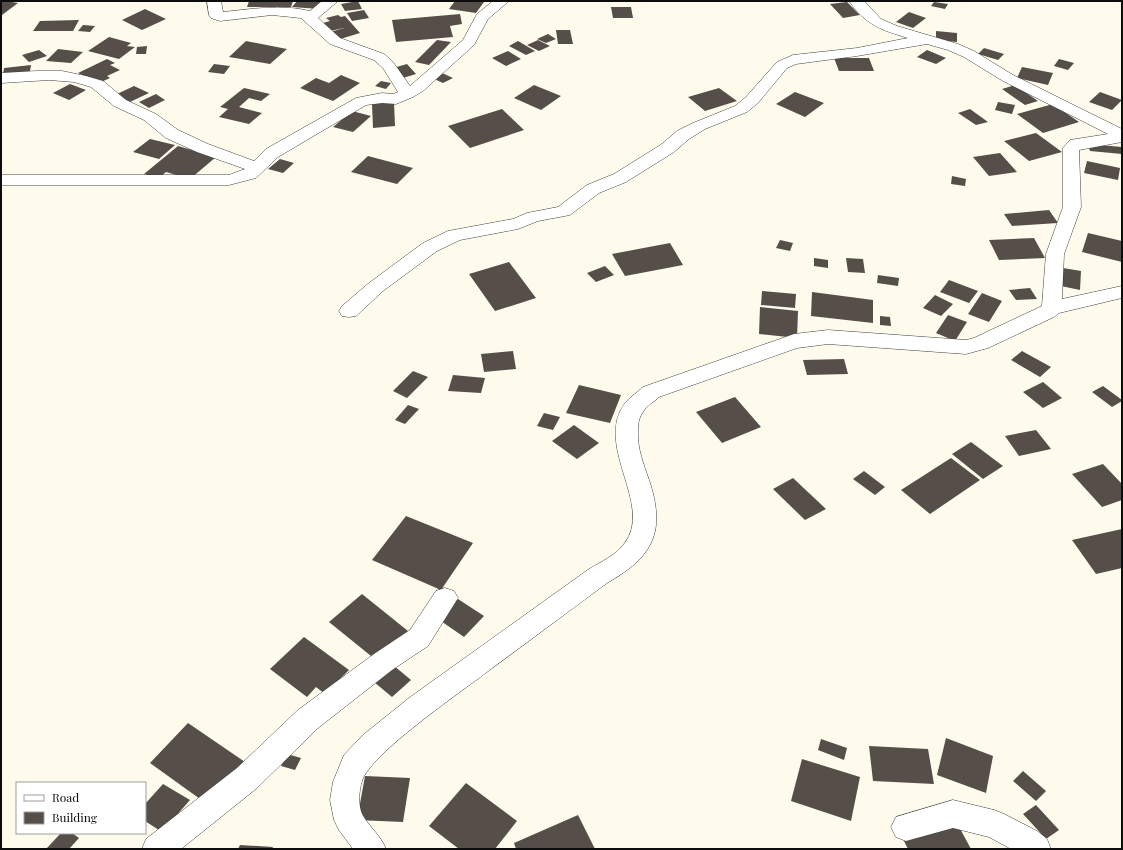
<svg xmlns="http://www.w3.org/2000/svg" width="1123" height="850" viewBox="0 0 1123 850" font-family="'Playfair Display',serif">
<rect width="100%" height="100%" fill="#fefbec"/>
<path fill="#554e49" d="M1,1H5L18,3L2,15Z
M249,1H293L291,7H247Z
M297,1H325L319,9L292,7Z
M358,1L362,9L345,11L341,4Z
M455,1H477L484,2L476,13L449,9Z
M847,2L860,15L843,18L830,4Z
M934,2L948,4L945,9L931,6Z
M611,7H631L633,18H613Z
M145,9L166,19L142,30L122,20Z
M364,10L369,18L352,21L347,13Z
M909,12L926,18L913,28L896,22Z
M460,14L462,24L450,26L453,37L396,42L392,20Z
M338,15L341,17L345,16L360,33L337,40L330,32L344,28L330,31L323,23L330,21L326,18Z
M79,20L73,31H33L40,21Z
M83,25L95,26L90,32L78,31Z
M556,30H570L573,44H558Z
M936,31L957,33V42L936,40Z
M548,34L556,39L546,43L537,39Z
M109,37L131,43L127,46L135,47L119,59L88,51Z
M437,40L451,42L429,65L415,62Z
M538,40L550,46L539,51L527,45Z
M246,41L287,49L270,64L229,57Z
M518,41L535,51L526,55L509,46Z
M147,46L146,54H136L137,47Z
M984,48L1004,54L998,60L978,54Z
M58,49L83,52L71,63L46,61Z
M39,50L47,56L29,62L22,55Z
M927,50L946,58L936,64L917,57Z
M508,51L521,59L506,66L492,58Z
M834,58H869L874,71H839Z
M107,59L115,63L110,65L120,70L107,76L110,78L99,83L78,73Z
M1059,59L1074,63L1068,70L1054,66Z
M214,64L230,66L224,74L208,72Z
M407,64L416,74L403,78L393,68Z
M31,65L30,71L3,75L4,68Z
M1022,67L1053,73L1048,85L1017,78Z
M442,73L453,78L443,83L432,78Z
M341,75L360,83L333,101L300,88L316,78L329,83Z
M381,81L391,83L386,89L375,86Z
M70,84L86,90L69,100L53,93Z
M534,85L561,96L541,110L514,98Z
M1015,85L1038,101L1025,105L1002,89Z
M134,86L149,93L130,102L115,95Z
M244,88L270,94L261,101L249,98L239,107L262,113L249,124L219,117L228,109L220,107Z
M719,88L737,101L705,111L688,97Z
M795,92L824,103L805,117L776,104Z
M1100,92L1122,100L1112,110L1089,102Z
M156,94L165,100L149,108L139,102Z
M394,102L395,126L373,128L372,104Z
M998,102L1015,105L1012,114L995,110Z
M1053,104L1079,122L1043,133L1017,114Z
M502,109L524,130L470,148L448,126Z
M970,109L988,122L976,125L958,113Z
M352,111L371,116L353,132L333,127Z
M1036,133L1062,152L1029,161L1004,141Z
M150,139L175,145L159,159L133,152Z
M1088,144L1122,147V154L1090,151Z
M178,146L216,157L190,179L166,172L159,178L144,174Z
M1000,153L1017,172L989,176L973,157Z
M368,156L413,168L397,184L351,172Z
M280,159L294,163L283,173L268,169Z
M1087,161L1120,168L1118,180L1084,173Z
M952,176L966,179L965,186L951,184Z
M1049,210L1058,223L1012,226L1004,214Z
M1088,233L1122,241V262L1082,252Z
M1034,238L1045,258L999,260L989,240Z
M780,240L793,243L790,251L776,248Z
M670,243L683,265L625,276L612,254Z
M814,258L828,260V268L814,266Z
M846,258L863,259L865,273L848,272Z
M509,262L536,298L495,311L469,274Z
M605,266L614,275L596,282L587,273Z
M1063,268L1081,271L1080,290L1061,286Z
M878,275L899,278L898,286L877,283Z
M949,280L978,291L969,303L940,292Z
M1030,288L1037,299L1016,300L1009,290Z
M762,291L796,294L795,308L761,305Z
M812,292L873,300V323L811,316Z
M982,293L1002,301L989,322L968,314Z
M935,295L953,304L941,316L923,308Z
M760,307L798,311L797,338L759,334Z
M948,315L967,322L955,341L936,333Z
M880,316L890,317L891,326L880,325Z
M513,351L516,369L484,372L481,354Z
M1022,351L1051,367L1040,377L1011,360Z
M844,359L848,374L807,375L803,360Z
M413,371L428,377L407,398L393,391Z
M453,375L485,378L481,393L448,391Z
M1043,382L1062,398L1043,408L1023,392Z
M579,385L621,395L610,423L566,413Z
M1103,386L1122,400V401L1112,407L1092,392Z
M735,397L761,427L722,443L696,412Z
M408,405L419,409L405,424L395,420Z
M544,413L560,417L553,430L537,426Z
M574,425L599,443L577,459L552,441Z
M1036,430L1051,449L1019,456L1005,436Z
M971,442L1003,466L983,479L952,454Z
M951,458L980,480L930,514L901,490Z
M1103,464L1122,484V500L1102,507L1072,474Z
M864,471L885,487L875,495L853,479Z
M793,478L826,509L805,520L773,489Z
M406,516L473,543L441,590L372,560Z
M1122,529V568L1096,574L1072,540Z
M362,594L408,631L376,660L329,622Z
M458,599L484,616L464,637L438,619Z
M304,637L349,670L325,694L316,687L307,697L270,669Z
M393,665L411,680L392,697L374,682Z
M188,723L245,762L207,804L150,763Z
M946,738L993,756L986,793L937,775Z
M821,739L847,748L844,760L818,750Z
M869,746L928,749L934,784L873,781Z
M287,754L301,758L295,770L281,766Z
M802,759L860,777L851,821L791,801Z
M1023,771L1046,791L1036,801L1013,781Z
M365,776L410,778L403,822L357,820Z
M466,783L517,821L495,849H459L429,826Z
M163,784L190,800L162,832L145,821V804Z
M1036,805L1059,830L1046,839L1023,814Z
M578,815L595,849H516L514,843Z
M957,823L971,849H908L903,839Z
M61,833H72L79,838L69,849H46Z
M240,845L273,847L272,849H238Z"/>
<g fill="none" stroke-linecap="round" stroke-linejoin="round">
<g stroke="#3f3f3f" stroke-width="1">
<path id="street" d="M207,1H221L223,12C252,9 281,4 310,11L322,1H338L318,18L340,38L384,54L393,62L410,86L463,40L477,14L493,1H509L488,19L474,45L423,91L413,97L396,104L382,103L366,105L278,157L256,178L229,185H1V175H229L245,169L197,152L166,138L144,120L114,106L91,87L74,82L49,80L1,83V73L37,71H62L86,76L103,81L126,100L156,114L178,130L208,144L254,161L266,149L356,98L382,93L393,94L398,92L383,68L374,60L330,44L301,18L272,15L220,21L211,18L209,15Z
M849,1H864L881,19L897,26L958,44L974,51L1013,75L1122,129V142L1079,150L1081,207L1064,254L1062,299L1122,286V298L1059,313L1054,317L988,348L966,354L828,344L797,348L659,397C654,402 646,406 643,412C637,420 638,430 638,438C639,455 646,470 651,486C666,536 649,559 607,583C567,613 527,642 487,672C461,692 370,754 362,781C359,790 358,805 362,814C368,826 380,834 386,849H353L339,830L334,820L330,800L333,782L344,755L363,735L409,698L589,569C601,562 616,555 624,544C655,506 593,446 625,403C630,397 638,392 643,387L794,334L828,330L966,340L974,338L1042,306L1046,254L1063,207V148L1070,140L1108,134L1003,81L964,57L948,50L927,44L857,56L796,64L787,68L758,103L747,112L705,129L689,139L674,152L626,182L599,193L570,215L538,221L518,229L460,240L437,251L383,291L356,316L349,317L342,316L339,311L342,306L369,283L423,243L448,231L513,219L527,213L558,207L587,185L614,174L662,144L677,131L693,123L735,106L746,97L777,62L793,55L857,48L908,38C881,30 866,25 849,1Z
M445,588L454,591L458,598L428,646L392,670L318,728L257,788L181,849H142L146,839L237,768L298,710L374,654L410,630L436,591Z
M953,800L994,810L1004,814L1037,831L1047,839L1051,849H1011L989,837L953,828L906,841L896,837L891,827L896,817Z"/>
</g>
<use href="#street" fill="#fff" fill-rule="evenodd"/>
</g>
<rect width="1123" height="850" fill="none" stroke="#0c0c0c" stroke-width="4"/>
<rect x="16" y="782" width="130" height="52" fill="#ffffff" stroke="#9e9e9e"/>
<rect x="24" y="795" width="20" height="6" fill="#ffffff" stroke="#9e9e9e"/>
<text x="52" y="802" font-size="12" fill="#0c0c0c">Road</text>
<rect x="24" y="812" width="20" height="12" fill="#554e49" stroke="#9e9e9e"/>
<text x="52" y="822" font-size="12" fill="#0c0c0c">Building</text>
</svg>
